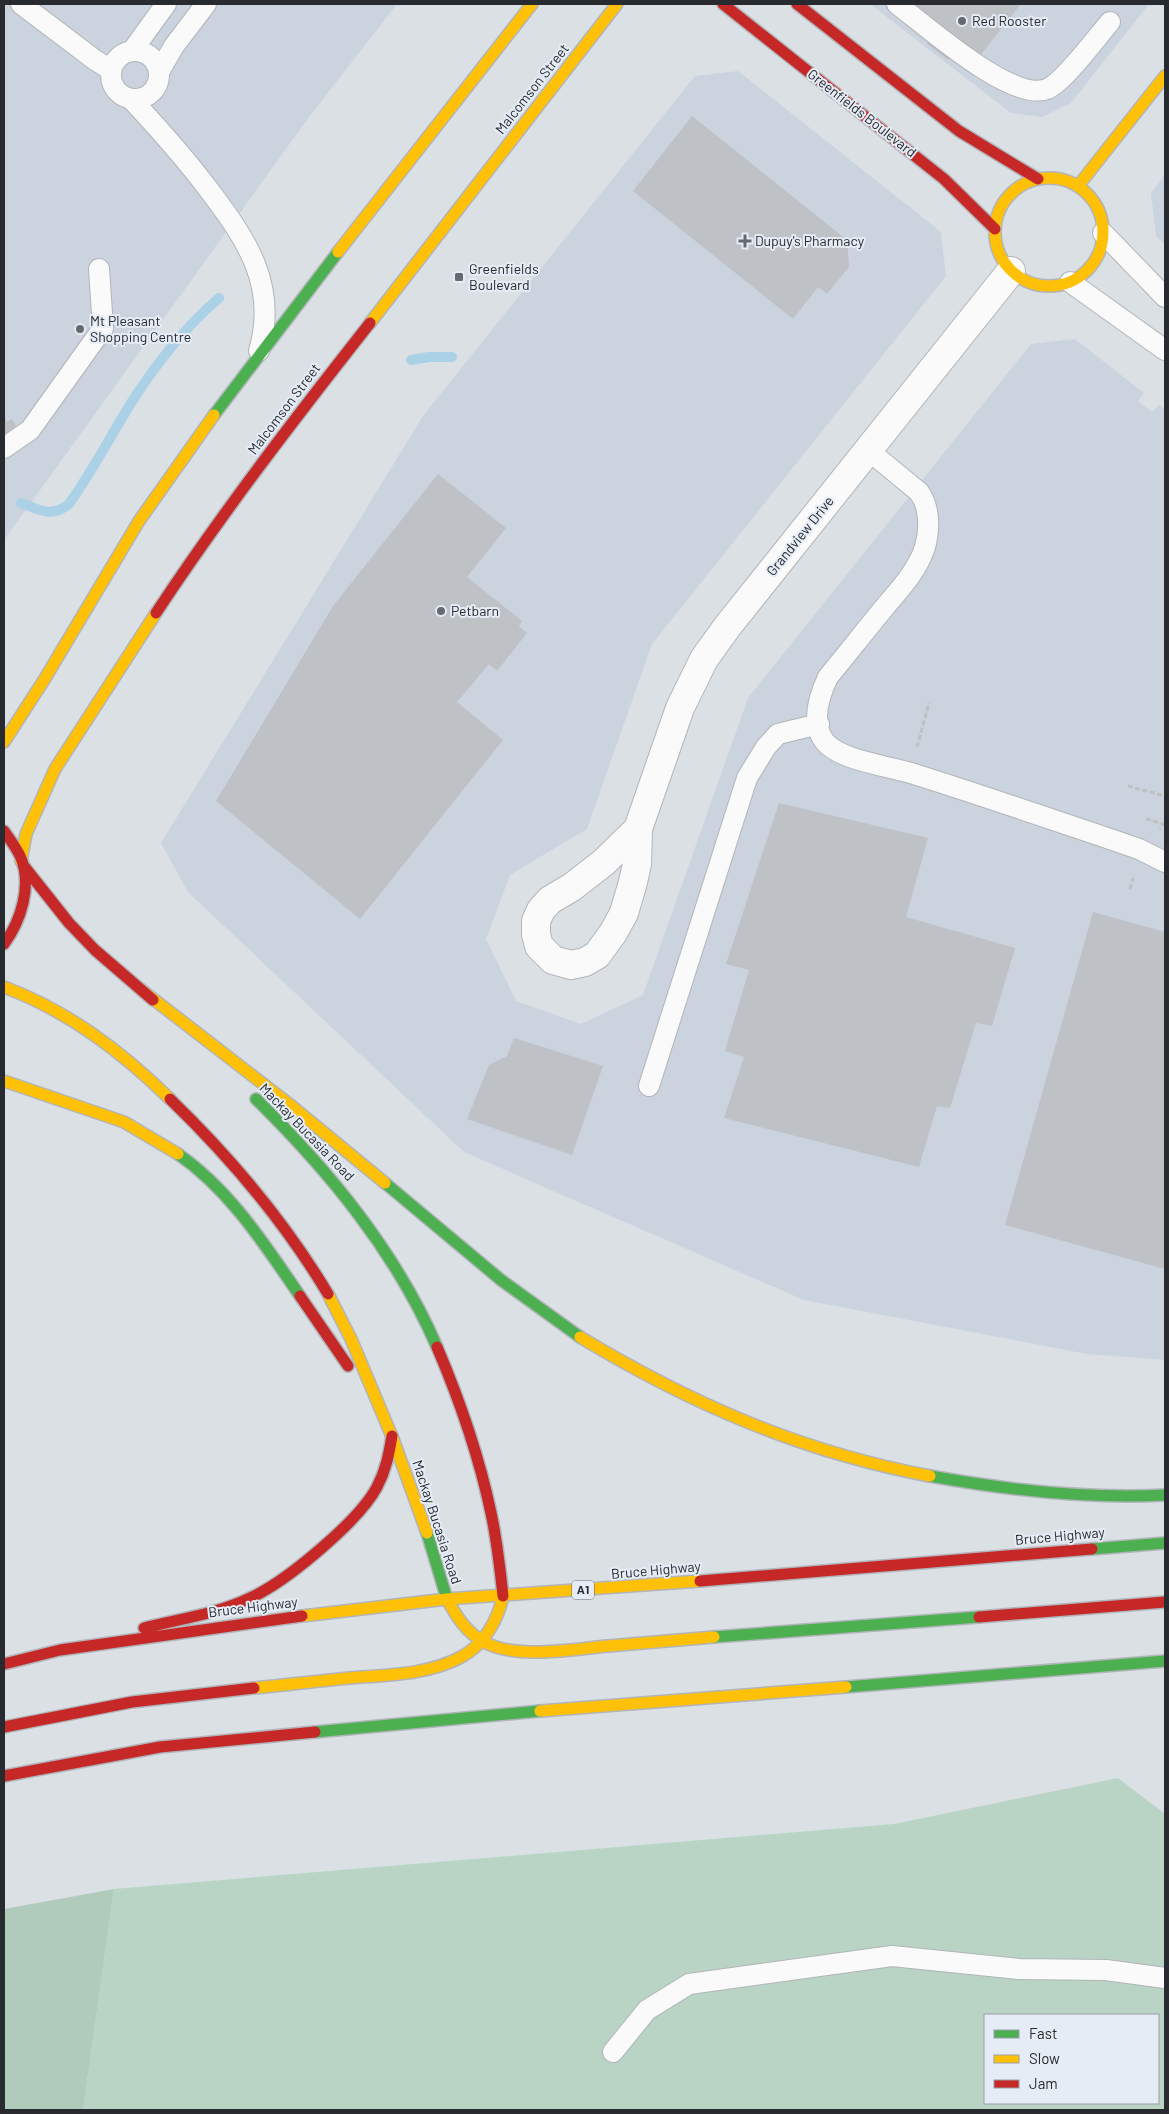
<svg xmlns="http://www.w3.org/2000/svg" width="1169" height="2114" viewBox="0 0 1169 2114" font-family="Barlow,sans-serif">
<rect width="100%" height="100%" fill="#dbe0e5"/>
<path fill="#cad3de" d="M4,4H397L309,117L4,540Z
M870,4H1149L1071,103L1042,117L1011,113Z
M738,71L941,232L946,276L652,644L587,829L510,875L486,939L516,1001L581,1024L643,995L748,698L1031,344L1075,339L1144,393L1138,401L1152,412L1159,405L1165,410V1360L1087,1354L804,1300L464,1152L188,892L161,843L423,416L695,76Z
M1165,175V244L1156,236L1151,193Z"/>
<path fill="#b9d4c4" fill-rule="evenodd" d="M1118,1778L1165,1814V2110H83L114,1889L894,1824ZM985,2015H1158V2103H985Z"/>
<path fill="#b0cbbb" d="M114,1889L83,2110H4V1909Z"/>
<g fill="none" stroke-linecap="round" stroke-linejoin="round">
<path stroke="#abd1e7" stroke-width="10" d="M411,360L429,357H452
M21,503C40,509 50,519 69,504C92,472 110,437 131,403C156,364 184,328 219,298"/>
</g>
<path fill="#bec2c6" d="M910,4H1021L978,58L961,45L948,60L927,44L940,27Z
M692,116L847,240L849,267L827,294L818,287L793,319L633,191Z
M4,416L7,422L12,419L22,436L4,448Z
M438,474L506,528L467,577L522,621L519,626L527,633L497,671L489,664L457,702L503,740L360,919L216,801L333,606Z
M779,803L928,838L906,917L1015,948L992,1026L976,1023L950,1108L937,1106L919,1167L724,1118L744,1057L725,1051L749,970L726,964Z
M1093,912L1165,932V1269L1005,1225Z
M514,1038L603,1066L572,1155L467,1119L489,1065L507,1056Z"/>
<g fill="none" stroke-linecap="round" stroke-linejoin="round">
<g stroke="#b1b5b9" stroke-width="22">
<path id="lane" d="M21,4L95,60L111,70
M897,4C925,25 1012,103 1047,89C1063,83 1097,37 1110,22
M111 75a24 24 0 1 1 48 0a24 24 0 1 1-48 0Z
M132,51L166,4
M159,72L174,46L206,4
M132,100C159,129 185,158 209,190C247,240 278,286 259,351
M1103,233L1165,297
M1070,282L1165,350
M4,448L30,430L103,328L99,269
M868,450L919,492C930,507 930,529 925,547C918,570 899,590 884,608C865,631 847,654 828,677C819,696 810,723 825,742C841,761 890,766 914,774C981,795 1047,818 1113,840L1139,849L1165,862
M649,1086L747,778L766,747L778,734L819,724
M613,2052L647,2010L689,1984L892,1956L1019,1969L1106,1970L1165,1978"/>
</g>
<g stroke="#b1b5b9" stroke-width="30">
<path id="street" d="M638,829L603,863L572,887L550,900L541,910L536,921V934L539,946L553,960L571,965L585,962L597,955L613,933L624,913L633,882L637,864L638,829L680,708L704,659L727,627L1011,271"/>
</g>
<g stroke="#b1b5b9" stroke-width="14">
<path id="fast" d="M214,415L338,252
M256,1099C329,1171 396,1252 437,1347
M178,1154C230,1190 265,1245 300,1296
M385,1183L501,1280L580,1337
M930,1476C1007,1490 1086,1499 1165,1495
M427,1533L447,1599
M1092,1549L1165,1543
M714,1637L979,1617
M846,1687L1165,1661
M315,1732L540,1711"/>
</g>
<g stroke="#b1b5b9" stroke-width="14">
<path id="slow" d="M995 232a54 54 0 1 1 108 0a54 54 0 1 1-108 0Z
M1078,186L1165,76
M338,252L532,4
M370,323L617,4
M4,742L44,680L139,521L214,415
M21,861L26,834L55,769L156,613
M4,987C68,1011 121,1051 170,1099
M139,988L289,1104L385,1183
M4,1081L124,1122L178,1154
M328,1294L351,1339L393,1439L427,1533
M580,1337C691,1404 802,1452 930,1476
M447,1599C456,1616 466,1632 484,1642C517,1660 572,1649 608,1646C643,1643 679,1640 714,1637
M302,1616L447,1599L700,1581
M254,1688C286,1685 317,1681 349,1678C386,1675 428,1675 461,1657C484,1645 498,1620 503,1596
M540,1711L846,1687"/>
</g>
<g stroke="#b1b5b9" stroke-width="14">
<path id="jam" d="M723,4L944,179L995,229
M797,4L959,131L1038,179
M156,613C222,513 296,417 370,323
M4,831C10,840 17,848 21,858C32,886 21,921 4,944
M23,865L69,923L95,950L153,1000
M170,1099C230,1157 285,1222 328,1294
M300,1296L348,1366
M437,1347C460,1401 479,1456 491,1513C497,1540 500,1568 503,1596
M700,1581L1092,1549
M979,1617L1165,1602
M144,1628C179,1619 217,1614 250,1598C286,1582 359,1521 377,1487C386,1470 389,1454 392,1436
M4,1664L60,1650L302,1616
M4,1727L132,1702L254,1688
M4,1776L160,1747L315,1732"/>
</g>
<path stroke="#bec0c1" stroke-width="3" stroke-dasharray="5 2.5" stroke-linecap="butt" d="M917,747L929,703
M1128,786L1165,796
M1146,819L1163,824L1160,829
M1130,889L1133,878"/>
<use href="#lane" stroke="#fafafb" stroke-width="20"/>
<use href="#street" stroke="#fafafb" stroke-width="28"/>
<use href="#fast" stroke="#4caf50" stroke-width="11"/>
<use href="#slow" stroke="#ffc107" stroke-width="11"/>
<use href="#jam" stroke="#c62828" stroke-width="11"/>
</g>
<g fill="#666a6e" stroke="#e5ecf6" stroke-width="2">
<circle cx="962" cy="21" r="5"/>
<path d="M742.5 233.5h5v5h5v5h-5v5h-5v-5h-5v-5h5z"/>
<rect x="454" y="272" width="10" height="10" rx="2.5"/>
<circle cx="80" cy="329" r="5"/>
<circle cx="441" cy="611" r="5"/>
</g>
<g text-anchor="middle" stroke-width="4" stroke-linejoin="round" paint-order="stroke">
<rect fill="#e5ecf6" stroke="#60646a" stroke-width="1" x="572" y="1580.5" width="22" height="19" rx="4"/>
<g font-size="12" font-weight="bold" fill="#272a2e">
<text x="583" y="1594">A1</text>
</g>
<g font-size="14" fill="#272a2e" stroke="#e5ecf6" text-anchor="start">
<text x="972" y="26">Red Rooster</text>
<text x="755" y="246">Dupuy's Pharmacy</text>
<text x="469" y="274">Greenfields<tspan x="469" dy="16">Boulevard</tspan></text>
<text x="90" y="326">Mt Pleasant<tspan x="90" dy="16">Shopping Centre</tspan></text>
<text x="451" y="616">Petbarn</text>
</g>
<g font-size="14" fill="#272a2e" stroke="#e5ecf6">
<text transform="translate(532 89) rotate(-52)" y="5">Malcomson Street</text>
<text transform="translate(862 113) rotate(38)" y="5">Greenfields Boulevard</text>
<text transform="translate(284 409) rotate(-53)" y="5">Malcomson Street</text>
<text transform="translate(800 536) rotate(-51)" y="5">Grandview Drive</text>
<text transform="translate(307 1132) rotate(46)" y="5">Mackay Bucasia Road</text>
<text transform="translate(437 1522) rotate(72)" y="5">Mackay Bucasia Road</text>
<text transform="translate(1060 1536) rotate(-5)" y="5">Bruce Highway</text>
<text transform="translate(656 1570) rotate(-5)" y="5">Bruce Highway</text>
<text transform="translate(253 1607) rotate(-7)" y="5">Bruce Highway</text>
</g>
</g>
<rect width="1169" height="2114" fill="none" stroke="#272a2e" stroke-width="10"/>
<rect x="984" y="2014" width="175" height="90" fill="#e5ecf6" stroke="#999ea6"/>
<rect x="994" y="2030" width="25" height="8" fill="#4caf50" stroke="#999ea6"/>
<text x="1029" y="2039" font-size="15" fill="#272a2e">Fast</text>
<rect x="994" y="2055" width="25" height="8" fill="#ffc107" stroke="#999ea6"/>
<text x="1029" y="2064" font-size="15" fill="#272a2e">Slow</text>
<rect x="994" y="2080" width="25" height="8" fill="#c62828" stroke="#999ea6"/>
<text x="1029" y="2089" font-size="15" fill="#272a2e">Jam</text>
</svg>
